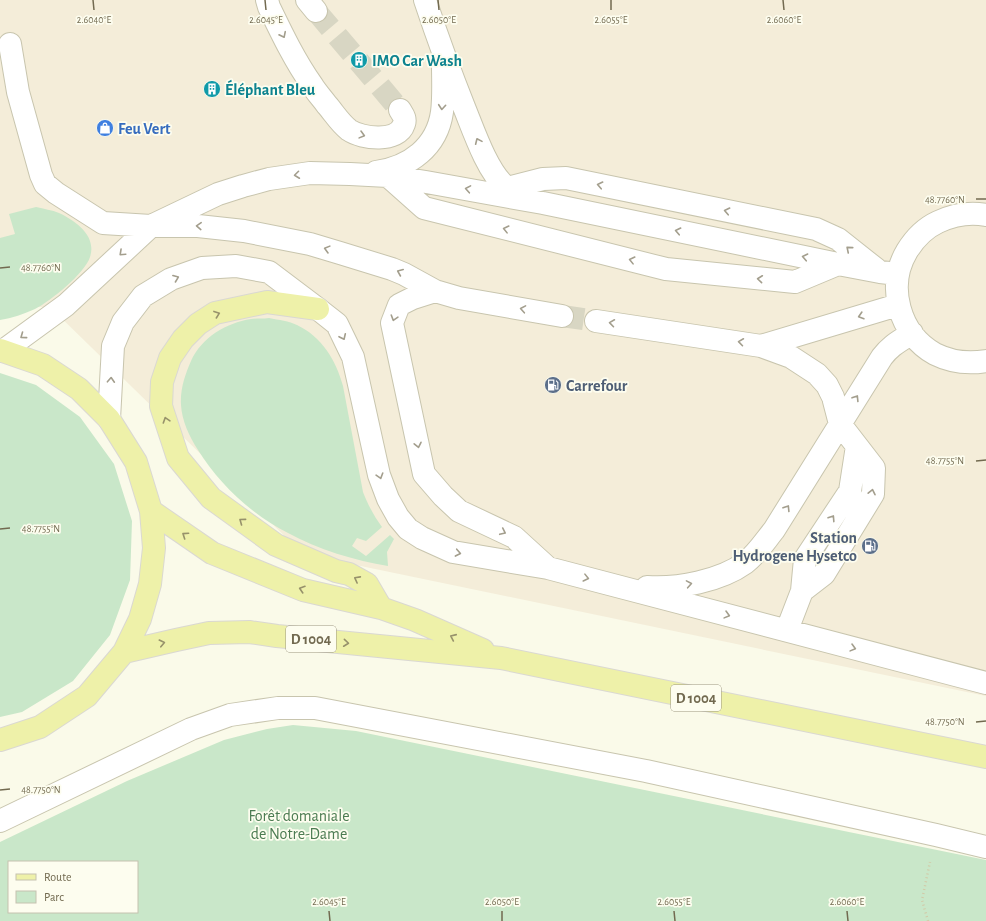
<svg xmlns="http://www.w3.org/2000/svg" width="986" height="921" viewBox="0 0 986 921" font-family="'Alegreya Sans',sans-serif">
<rect width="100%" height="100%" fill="#fafae9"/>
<path fill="#f4edd9" d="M0,0H986V696L303,554L50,307H0Z"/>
<path fill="#c9e7c9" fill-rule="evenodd" d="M36,207C44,209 52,210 59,213C76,221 97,236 90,257C85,273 51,301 35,309C24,314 12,318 0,320V238L15,234L9,214Z
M269,318C279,320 289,321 297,325C322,337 336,360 343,386L363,492C368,505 374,516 382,527L366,541L357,538L352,546L366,556L390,535L394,539L387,552L388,566C356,561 317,549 288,533C251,514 220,485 198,450C189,436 182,421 181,405C180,389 185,375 191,361C202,337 226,323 251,319C257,318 264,319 269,318Z
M0,373L36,385L80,417L114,464L132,521L130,580L110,635L73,681L22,712L0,717Z
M293,725L356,731L986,860V921H0V842L127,781L224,740L267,729ZM9,862H137V912H9Z"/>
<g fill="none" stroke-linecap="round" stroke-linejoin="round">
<path stroke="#d8d6c3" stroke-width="22" stroke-dasharray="22 11" stroke-linecap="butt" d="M316,11L400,110
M562,316L596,321"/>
<g stroke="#c8c5ae" stroke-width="24">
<path id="minor" d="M267,0L269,7C282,34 295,61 312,85C316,92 322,98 327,105C334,113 340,123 349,130C362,139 398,143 404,124C406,118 403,115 400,110
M307,0L316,11
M425,0C437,36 450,72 464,107C473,129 487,171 505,186C509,189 513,192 518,194
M10,44L18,92L41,175L45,184L56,193L103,223L151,226H198L244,231L310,244L340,253L392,269L404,274L435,291L459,298L562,316
M376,172C410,167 437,147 442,112C444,97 443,80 443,65
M388,176L424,208L666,269L795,282L838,264
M496,191L543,179L566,178L816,229L838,239L876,269
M986,215C970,212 953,215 938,222C925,228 915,238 907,251C886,286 899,334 935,354C951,362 968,364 986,361
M435,291L413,298L399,305L392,323L424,474L443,496L459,511L514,537L548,568
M596,321L761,346L791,357L817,374L827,385L833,397L840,424L857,446L850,491L805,559L802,591L787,630
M761,346L898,305
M3,351L66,305L151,226L218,194L243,186L269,179L310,173L350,174L388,176L426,182L543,203L838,264L880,272L898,274
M109,419L113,346L123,322L143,296L171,279L202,268L236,266L269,272L318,309L337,324L353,357L379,475L388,499L398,517L408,529L422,538L453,552L548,568L986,683
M647,587C678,589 720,581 745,563C757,554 765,541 774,530L882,357C891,345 900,341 912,333
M802,591L824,574L873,494L874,468L857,446
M0,821L191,729L230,715L278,708H315L646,771L936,835L986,847"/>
</g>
<g stroke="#dad8d2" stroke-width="24">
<path id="major" d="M318,309L267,302L215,313L198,324L183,339L170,358L162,382L161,406L178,458L211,498L276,545L336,571L349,574L367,584L381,608
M0,350L43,365L79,389L109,419L136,462L151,511L154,548L150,584L140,619L124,652L87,696L40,727L0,740
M151,511L212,553L303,590L381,608L415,620L483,650
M124,652L176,640L209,633L249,632L277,636L501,658L986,757"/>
</g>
<path stroke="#d2c9a7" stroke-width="2.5" stroke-dasharray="1 3" stroke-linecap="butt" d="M928,921L922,900L930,862"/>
<use href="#minor" stroke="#fff" stroke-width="22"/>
<use href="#major" stroke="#eef1a9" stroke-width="22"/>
</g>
<defs><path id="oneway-chevron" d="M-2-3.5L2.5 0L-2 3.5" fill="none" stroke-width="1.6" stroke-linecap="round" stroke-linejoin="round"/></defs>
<g stroke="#a39e8d">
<use href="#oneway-chevron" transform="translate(283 35) rotate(64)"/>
<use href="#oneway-chevron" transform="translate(442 107) rotate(95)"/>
<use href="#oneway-chevron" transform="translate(362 135) rotate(15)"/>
<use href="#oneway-chevron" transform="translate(478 141) rotate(-114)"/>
<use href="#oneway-chevron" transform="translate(297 175) rotate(173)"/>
<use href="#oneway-chevron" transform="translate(600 185) rotate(-168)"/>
<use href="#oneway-chevron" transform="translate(468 189) rotate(-170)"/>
<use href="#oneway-chevron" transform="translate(727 211) rotate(-168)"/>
<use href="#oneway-chevron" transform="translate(199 226) rotate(-177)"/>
<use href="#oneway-chevron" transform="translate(506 229) rotate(-166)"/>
<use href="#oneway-chevron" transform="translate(678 231) rotate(-168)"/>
<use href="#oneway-chevron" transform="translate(327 249) rotate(-165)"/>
<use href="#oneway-chevron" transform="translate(849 249) rotate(-140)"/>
<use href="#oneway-chevron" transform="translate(122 253) rotate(137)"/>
<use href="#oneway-chevron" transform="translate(805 257) rotate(-168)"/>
<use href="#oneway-chevron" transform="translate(632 260) rotate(-166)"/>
<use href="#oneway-chevron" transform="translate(400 272) rotate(-157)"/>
<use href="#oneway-chevron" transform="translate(176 278) rotate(-21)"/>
<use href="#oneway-chevron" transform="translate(760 279) rotate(-174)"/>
<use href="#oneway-chevron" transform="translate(523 309) rotate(-170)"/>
<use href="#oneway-chevron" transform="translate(861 316) rotate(163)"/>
<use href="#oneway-chevron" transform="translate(394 318) rotate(107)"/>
<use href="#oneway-chevron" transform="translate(612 323) rotate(-172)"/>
<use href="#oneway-chevron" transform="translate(23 336) rotate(144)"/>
<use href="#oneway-chevron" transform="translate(343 337) rotate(65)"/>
<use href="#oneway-chevron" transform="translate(741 342) rotate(-172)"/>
<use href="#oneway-chevron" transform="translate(111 380) rotate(-87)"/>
<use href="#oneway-chevron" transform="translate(856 398) rotate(-58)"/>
<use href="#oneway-chevron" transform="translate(418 445) rotate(78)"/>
<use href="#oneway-chevron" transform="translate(380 476) rotate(73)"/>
<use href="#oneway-chevron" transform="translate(872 492) rotate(-78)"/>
<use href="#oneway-chevron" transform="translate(787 508) rotate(-58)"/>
<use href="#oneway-chevron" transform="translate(832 518) rotate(-57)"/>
<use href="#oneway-chevron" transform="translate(503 532) rotate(25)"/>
<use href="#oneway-chevron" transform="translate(458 553) rotate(11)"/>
<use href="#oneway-chevron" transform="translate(586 578) rotate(14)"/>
<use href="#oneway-chevron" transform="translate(689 584) rotate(-10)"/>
<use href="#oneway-chevron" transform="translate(727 615) rotate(15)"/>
<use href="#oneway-chevron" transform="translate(853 648) rotate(15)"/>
</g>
<g stroke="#97926b">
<use href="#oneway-chevron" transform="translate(217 314) rotate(-20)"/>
<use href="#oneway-chevron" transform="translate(166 420) rotate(-108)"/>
<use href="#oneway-chevron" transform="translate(242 521) rotate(-144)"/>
<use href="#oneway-chevron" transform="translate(185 535) rotate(-146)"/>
<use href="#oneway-chevron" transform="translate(357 579) rotate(-152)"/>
<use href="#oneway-chevron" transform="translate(302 589) rotate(-162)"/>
<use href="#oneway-chevron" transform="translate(453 637) rotate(-156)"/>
<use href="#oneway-chevron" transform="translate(162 643) rotate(-13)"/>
<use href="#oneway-chevron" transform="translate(346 643) rotate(6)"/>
</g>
<path fill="none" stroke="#726a50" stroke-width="1.5" d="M93,0L94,10M265,0L266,10M438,0L439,10M611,0V10M783,0L784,10M976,199H986M0,268L10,267M976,461L986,460M0,529L10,528M976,722L986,721M0,790L10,789M329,911L330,921M502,911V921M674,911L675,921M847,911L848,921"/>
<defs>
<g id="building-disc" transform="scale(0.9)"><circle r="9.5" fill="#0f9aa8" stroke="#fdfdef"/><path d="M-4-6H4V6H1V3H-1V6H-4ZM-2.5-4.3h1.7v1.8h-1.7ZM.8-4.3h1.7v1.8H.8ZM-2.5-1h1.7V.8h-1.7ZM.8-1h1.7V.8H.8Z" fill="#fff"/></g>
<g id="shop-disc" transform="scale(0.9)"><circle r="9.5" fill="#3f7fe0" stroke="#fdfdef"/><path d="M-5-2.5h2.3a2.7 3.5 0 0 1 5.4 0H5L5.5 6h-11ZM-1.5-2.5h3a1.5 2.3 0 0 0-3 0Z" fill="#fff"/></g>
<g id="fuel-disc" transform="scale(0.9)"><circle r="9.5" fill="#5c6f8a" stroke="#fdfdef"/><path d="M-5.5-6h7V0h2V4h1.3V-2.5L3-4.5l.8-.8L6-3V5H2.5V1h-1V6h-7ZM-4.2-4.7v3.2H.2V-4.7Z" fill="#fff"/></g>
</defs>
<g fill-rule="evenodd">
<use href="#building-disc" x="359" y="60"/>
<use href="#building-disc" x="212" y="89"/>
<use href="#shop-disc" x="105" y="128"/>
<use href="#fuel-disc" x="553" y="385"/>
<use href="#fuel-disc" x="870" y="546"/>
</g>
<g text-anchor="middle" stroke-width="3.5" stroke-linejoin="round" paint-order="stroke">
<g fill="#fdfdef" stroke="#9c9680" stroke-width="1">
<rect x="286" y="626" width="50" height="26" rx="3"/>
<rect x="671" y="685" width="50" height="26" rx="3"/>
</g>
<g font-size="15" font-weight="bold" fill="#726a50">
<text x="311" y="644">D 1004</text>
<text x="696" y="703">D 1004</text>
</g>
<g font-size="16" font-weight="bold" fill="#0d838f" stroke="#fdfdef" text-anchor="start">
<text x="372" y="66">IMO Car Wash</text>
<text x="225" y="95">Éléphant Bleu</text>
</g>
<g font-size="16" font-weight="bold" fill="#366cbe" stroke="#fdfdef" text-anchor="start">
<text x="118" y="134">Feu Vert</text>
</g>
<g font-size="16" font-weight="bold" fill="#4e5e75" stroke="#fdfdef" text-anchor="start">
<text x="566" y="391">Carrefour</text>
<text x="857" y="543" text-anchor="end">Station<tspan x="857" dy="18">Hydrogene Hysetco</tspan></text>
</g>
<g font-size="16" fill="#4c7c52" stroke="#fdfdef">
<text x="299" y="821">Forêt domaniale<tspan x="299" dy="18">de Notre-Dame</tspan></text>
</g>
</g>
<g font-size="10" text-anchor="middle" fill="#726a50" stroke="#fdfdef" stroke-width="3.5" stroke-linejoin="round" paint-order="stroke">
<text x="94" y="23">2.6040°E</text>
<text x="266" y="23">2.6045°E</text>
<text x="439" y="23">2.6050°E</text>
<text x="611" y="23">2.6055°E</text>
<text x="784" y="23">2.6060°E</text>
<text x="945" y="203">48.7760°N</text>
<text x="41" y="271">48.7760°N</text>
<text x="945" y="464">48.7755°N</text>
<text x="41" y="532">48.7755°N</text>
<text x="945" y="725">48.7750°N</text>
<text x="41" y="793">48.7750°N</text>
<text x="329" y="905">2.6045°E</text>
<text x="502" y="905">2.6050°E</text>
<text x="674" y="905">2.6055°E</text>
<text x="847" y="905">2.6060°E</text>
</g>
<rect x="8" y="861" width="130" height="52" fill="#fdfdef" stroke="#c5c2af"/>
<rect x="16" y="874" width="20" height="6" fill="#eef1a9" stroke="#c5c2af"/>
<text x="44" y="881" font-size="12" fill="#726a50">Route</text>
<rect x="16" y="891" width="20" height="12" fill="#c9e7c9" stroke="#c5c2af"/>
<text x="44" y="901" font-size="12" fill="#726a50">Parc</text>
</svg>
